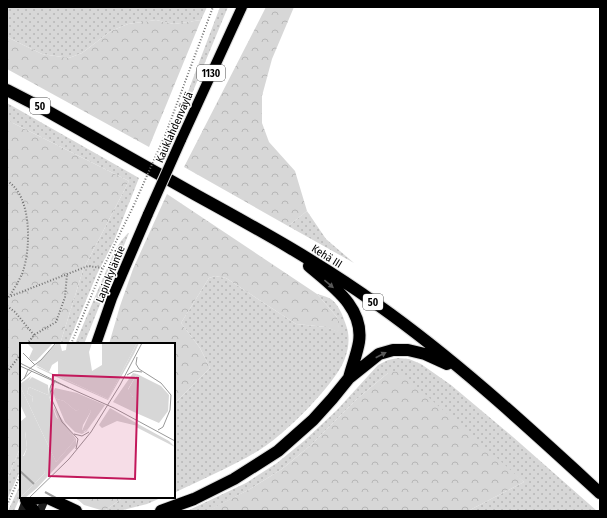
<svg xmlns="http://www.w3.org/2000/svg" width="607" height="518" viewBox="0 0 607 518" font-family="'Fira Sans Condensed',sans-serif">
<defs>
<pattern id="grass-dots" width="8" height="8" patternUnits="userSpaceOnUse"><rect width="8" height="8" fill="#d7d7d7"/><path d="M2 2h.1M6 6h.1" fill="none" stroke="#b7b7b7" stroke-width="1.8" stroke-linecap="round"/></pattern>
<pattern id="forest-crowns" width="20" height="18" patternUnits="userSpaceOnUse"><rect width="20" height="18" fill="#d7d7d7"/><path d="M2 6a3 3 0 1 1 6 0M12 15a3 3 0 1 1 6 0" fill="none" stroke="#b7b7b7"/></pattern>
</defs>
<rect width="100%" height="100%" fill="#fff"/>
<path fill="url(#grass-dots)" d="M7,7H207L201,20L174,24L156,20L128,24L111,31L82,53L69,58L42,54L7,37Z
M220,7H228L184,113L183,108L186,97Z
M7,103L139,178L114,241L97,274L68,344H60L83,270L129,181L7,120Z
M307,211L326,239L354,263L288,226Z
M128,233H129L84,344H75L114,252L121,241Z
M215,276L226,278L296,324L326,327L339,332L337,317L317,294C321,295 325,296 329,298C338,302 343,316 346,325C350,335 349,348 345,358C337,383 284,435 261,449C234,466 203,479 174,493V404L210,368L200,348L181,323L209,278Z
M398,358L409,359L421,364L451,385L513,437L597,511H468L524,482L388,373L357,399L311,445L282,469L250,489L208,511H187L246,483L277,463L304,441L337,410L378,365L388,360Z
M21,446V469L7,500V479Z
M21,483V495L14,511H8Z
M124,497H163L147,504L123,510L104,511Z"/>
<path fill="url(#forest-crowns)" d="M266,7H294L272,59L262,96V123L269,142L295,171L307,211L288,226L184,167Z
M156,20L174,24L201,20L149,147L7,69V37L42,54L69,58L82,53L111,31L128,24Z
M7,120L129,181L83,270L60,344H21V446L7,479Z
M167,194L317,294L337,317L340,333L326,327L296,324L226,278L215,276L209,278L181,323L200,348L210,368L174,404V344H109L120,306L133,269Z
M399,371L524,482L468,511H207L250,489L282,469L311,445L357,399L388,373Z
M76,497H124L104,511L84,505L77,499Z"/>
<g fill="none" stroke-linecap="round" stroke-linejoin="round">
<g stroke="#dbdbdb" stroke-width="12">
<path id="primary" d="M181,140L242,7
M96,344L112,298L148,214"/>
</g>
<g stroke="#dbdbdb" stroke-width="14">
<path id="highway" d="M7,90L40,107C92,136 144,166 196,195C258,229 320,263 378,305C457,361 528,427 600,493
M309,266C332,286 364,307 359,342C357,354 352,366 349,378
M34,511L26,500L46,497L76,511
M161,511L194,499L234,479L278,451L313,420L332,399L349,378L379,354L393,350H408L425,354L447,364"/>
</g>
<path stroke="#727272" stroke-width="2" stroke-dasharray="1 2" stroke-linecap="butt" d="M166,133L213,7
M7,181C32,195 31,248 23,271C20,280 14,288 10,296L7,298
M11,296L88,266L102,268
M7,306L15,312L34,335
M27,344L34,335L56,322L65,297L67,274
M71,344L103,268L133,207
M7,372L21,354
M7,505L21,474"/>
<path stroke="#1d1d1d" stroke-width="8" d="M22,511L26,500
M40,511L46,497"/>
<use href="#primary" stroke="#000" stroke-width="10"/>
<use href="#highway" stroke="#000" stroke-width="12"/>
<g stroke="#dbdbdb" stroke-width="12" stroke-linecap="butt">
<path id="primary-bridge" d="M148,214L181,140"/>
</g>
<path stroke="#727272" stroke-width="2" stroke-dasharray="1 2" stroke-linecap="butt" d="M133,207L166,133"/>
<use href="#primary-bridge" stroke="#000" stroke-width="10"/>
</g>
<defs><path id="oneway-solid" d="M-6-.8H1V-3.2L6.5 0L1 3.2V.8H-6Z"/></defs>
<g fill="#595959">
<use href="#oneway-solid" transform="translate(329 284) rotate(40)"/>
<use href="#oneway-solid" transform="translate(381 355) rotate(-27)"/>
</g>
<g text-anchor="middle" stroke-width="3" stroke-linejoin="round" paint-order="stroke">
<g fill="#fff" stroke="#4c4c4c" stroke-width="1">
<rect x="197" y="65" width="28" height="16" rx="3"/>
<rect x="30" y="98" width="20" height="16" rx="3"/>
<rect x="363" y="294" width="20" height="16" rx="3"/>
</g>
<g font-size="10" font-weight="bold" fill="#000">
<text x="211" y="77">1130</text>
<text x="40" y="110">50</text>
<text x="373" y="306">50</text>
</g>
<g font-size="11" fill="#000" stroke="#fff">
<text transform="translate(174 127) rotate(-66)" y="4">Kauklahdenväylä</text>
<text transform="translate(327 256) rotate(32)" y="4">Kehä III</text>
<text transform="translate(110 274) rotate(-68)" y="4">Lapinkyläntie</text>
</g>
</g>
<g transform="translate(20 343)">
<rect width="155" height="155" fill="#fff"/>
<path d="M117,0H119L114,11L88,57L43,37L18,25L16,23L88,56ZM117,31L141,43L149,52L148,68L139,80L114,69L113,54L108,47ZM11,33L7,41L1,45L36,119L55,97L39,79L29,53L12,59L13,54L7,50L9,44L28,52L29,43L32,62L56,96V103L17,145L5,155H0L25,130L5,88L7,105L3,113H0V79L6,74L0,61V41ZM33,50L37,56L44,58L56,68L64,63L71,68L63,82L62,87L64,89L68,86L67,88L62,91L55,89L45,79ZM118,81L149,98L155,104L116,84Z" fill="#d7d7d7"/>
<path d="M7,0H33L16,18H12L9,15L13,6ZM37,0H40L42,8L46,7L47,0H72L69,9L72,28L82,22V0H117L88,56L38,33V18L32,22L29,29L16,22ZM113,30L117,31L108,46L114,56V69L93,59ZM12,34L28,42V52L9,44L7,50L13,54L12,59L21,52L29,53L36,74L55,97L36,119L1,45ZM35,45L57,50L85,62L68,86L61,90L71,68L64,64L56,68L44,58L37,56L33,50ZM90,65L118,81V83L97,78L82,85L79,82ZM10,83L27,121L23,124L25,130L0,155V113H4L7,105L5,87Z" fill="#d7d7d7"/>
<path fill="none" stroke="#9e9e9e" stroke-width="2" d="M0,128L14,141M25,149L36,155"/>
<path fill="none" stroke="#999" stroke-width="1" d="M3,10L15,22M117,14L116,21L119,26L141,40L151,52L150,67L143,84L138,87M0,20L49,45M0,23L94,65L155,98M107,32L114,28L122,29M4,36L8,27L21,17L36,0M0,39L12,28M31,49L35,37L31,42L30,46L32,57L42,79L58,96L56,106M54,91L62,93L69,89M9,155L49,116L71,89L100,42L122,0"/>
<path fill="#c2185b" fill-opacity="0.15" stroke="#c2185b" stroke-width="2" d="M33,32L118,35L115,136L29,133Z"/>
<rect width="155" height="155" fill="none" stroke="#000" stroke-width="2"/>
</g>
<rect width="607" height="518" fill="none" stroke="#000000" stroke-width="16"/>
</svg>
